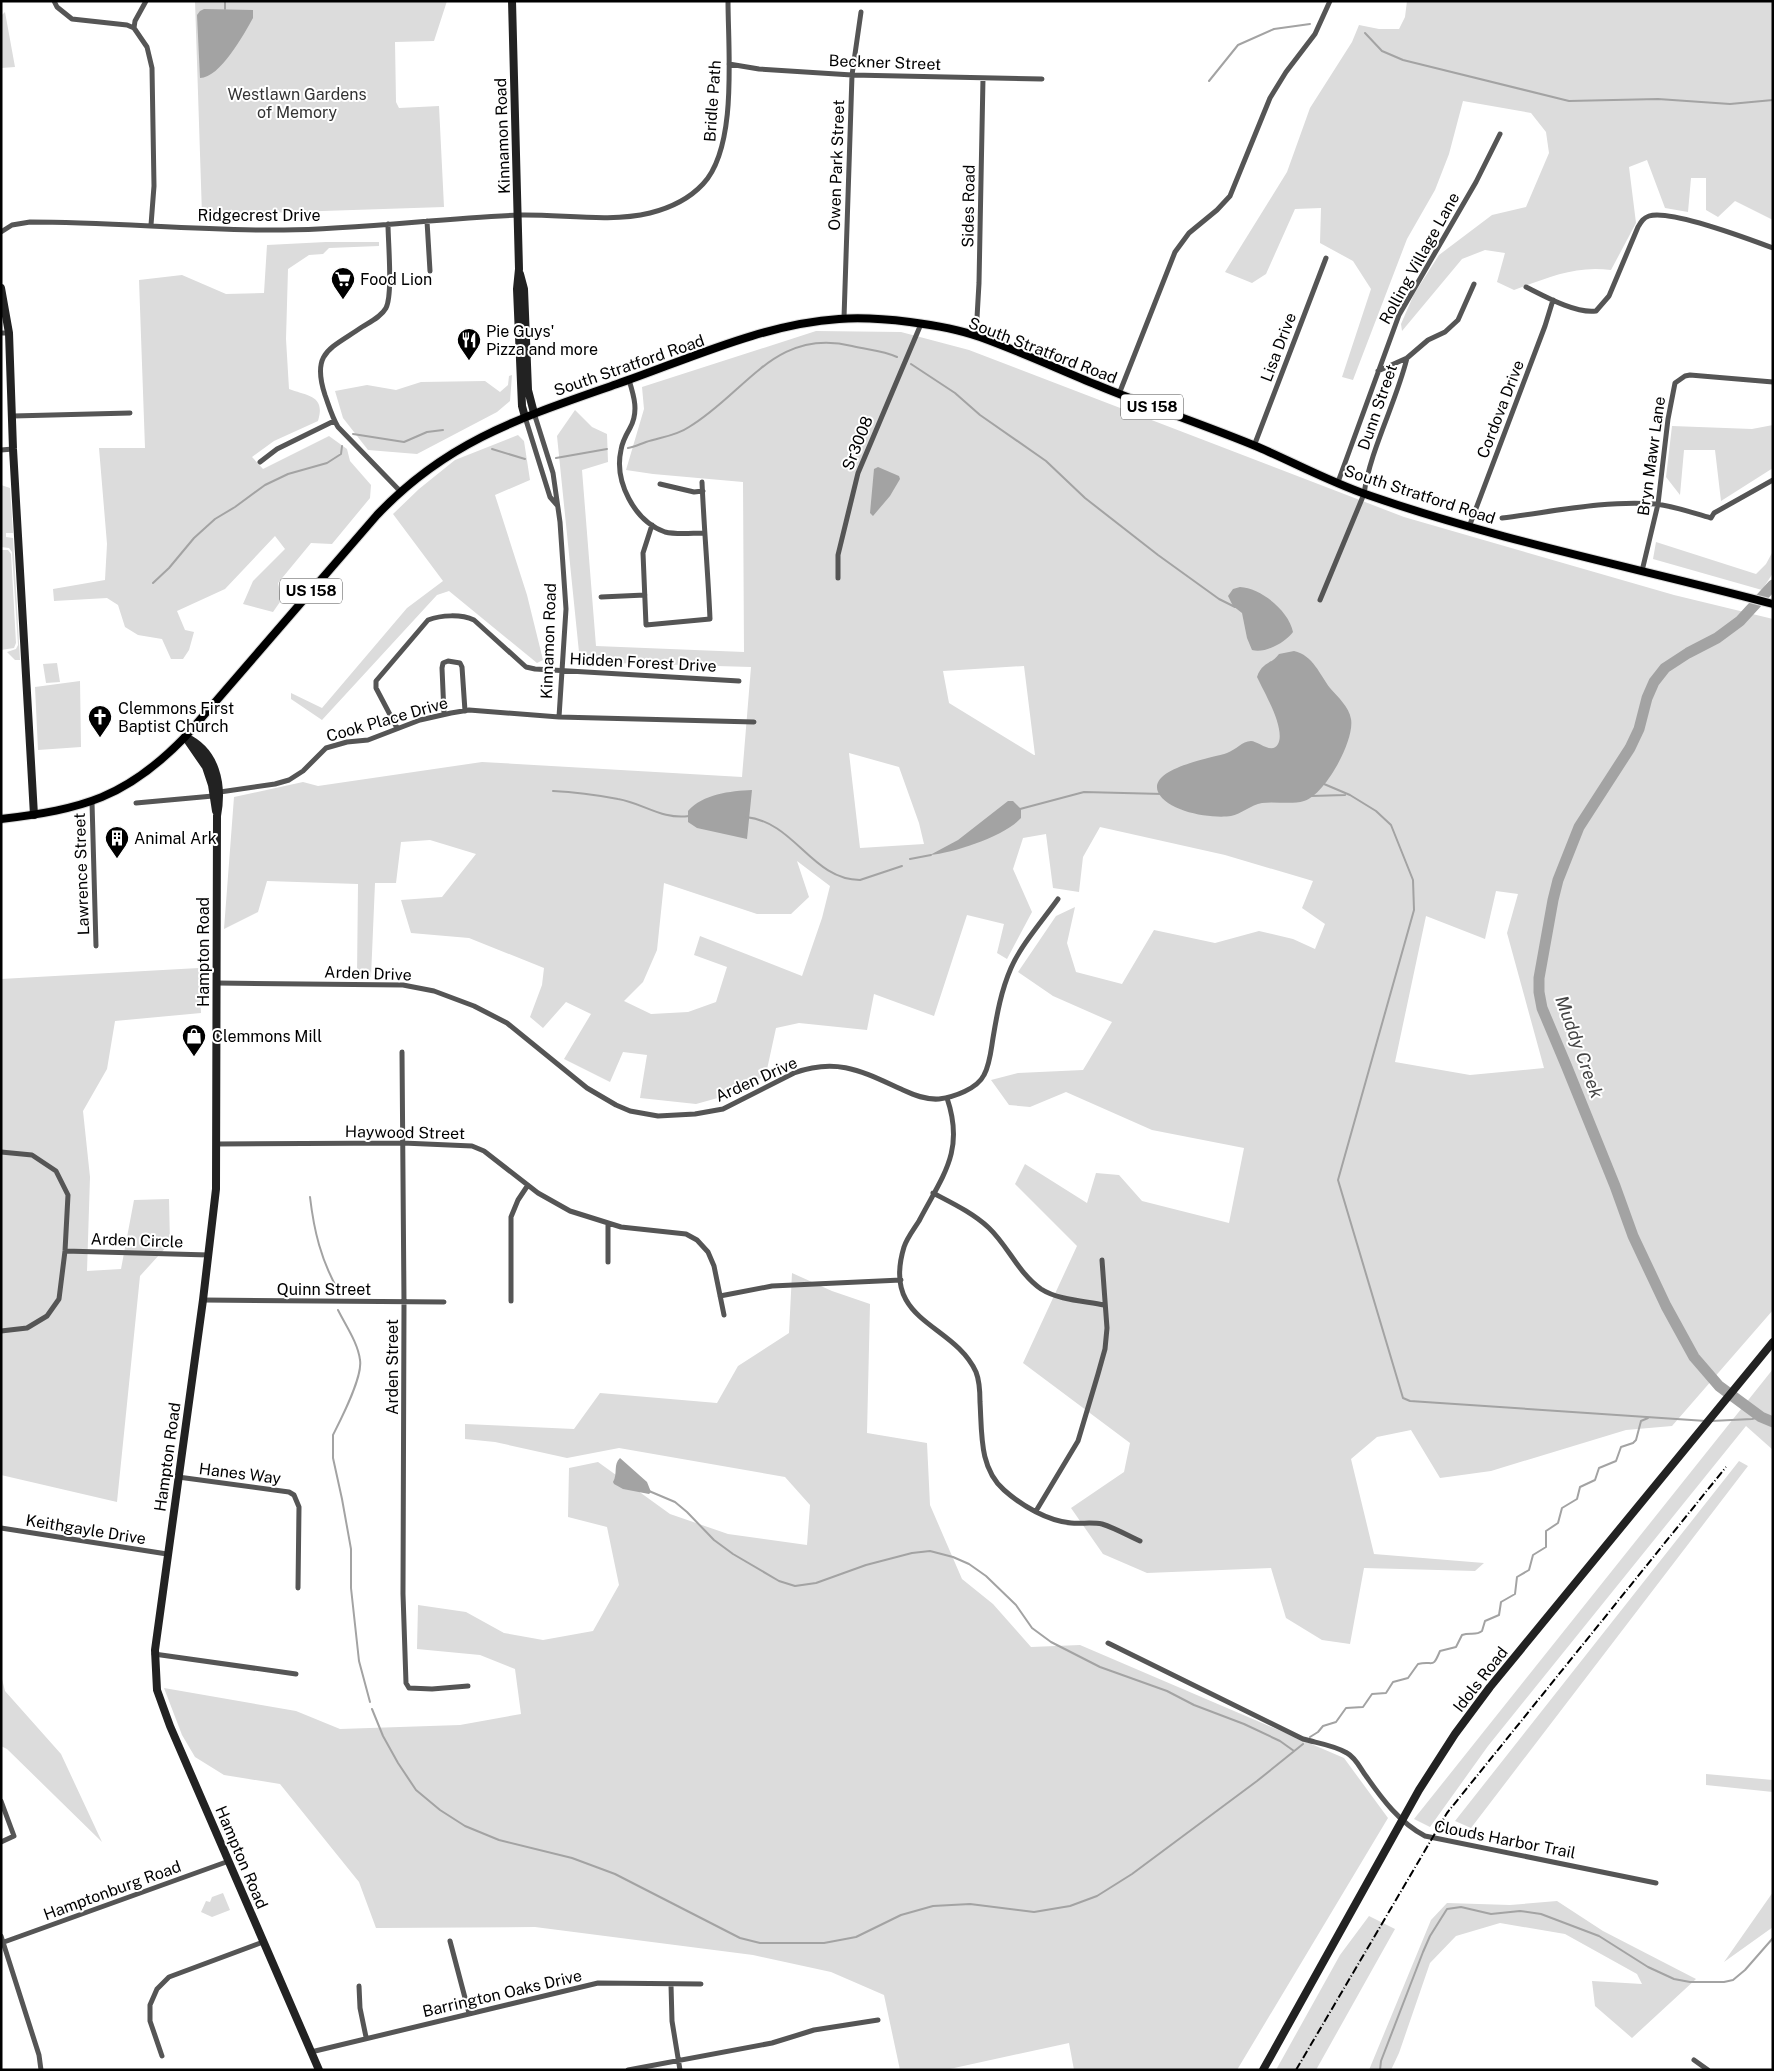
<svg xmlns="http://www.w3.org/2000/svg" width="1774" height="2071" viewBox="0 0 1774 2071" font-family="'Public Sans',sans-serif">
<rect width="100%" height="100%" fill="#fff"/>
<path fill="#dcdcdc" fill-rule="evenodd" d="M195,1H447L434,41L395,42L396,102L399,108L439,106L444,207L202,215Z
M1407,1H1772L1773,220L1735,201L1718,217L1706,210V178H1691L1688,212L1665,208L1647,160L1629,167L1636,223L1611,270C1575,265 1547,278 1514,290L1497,282L1505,253L1485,250L1462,259L1402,331L1401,324L1414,294L1439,255L1492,215L1526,207L1549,153L1546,132L1531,113L1463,101L1449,154L1435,190L1407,239L1353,380L1342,377L1371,289L1353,261L1320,243L1321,208L1295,209L1266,274L1252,283L1225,272L1287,172L1310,108L1352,42L1359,25L1379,29H1399L1405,17Z
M5,12L15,67L1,68V16Z
M326,242H379V246L329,248L323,254L309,255L288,269L286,339L289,389C307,396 326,395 318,421L274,441L252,457L263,469L329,436L347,449L350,461L371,485L370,498L332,544L311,543L278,583L282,599L273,612L243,604L253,581L285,549L275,536L225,589L177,611L185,630L194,632L189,650L183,659H171L162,639L138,635L125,627L118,605L107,598L54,601L53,589L105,580L107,544L99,448H145L139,280L182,275L226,294L264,293L267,245Z
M816,331L901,332L969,350L1404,517L1674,595L1773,619V1310L1672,1426L1626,1430L1491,1471L1440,1478L1411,1430L1377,1437L1351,1459L1374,1554L1484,1563L1475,1571L1364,1568L1350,1644L1322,1640L1286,1618L1271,1568L1147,1573L1103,1554L1071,1508L1124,1472L1130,1443L1023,1363L1077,1246L1015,1184L1025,1164L1087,1203L1096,1173L1119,1175L1142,1201L1229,1223L1244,1148L1152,1130L1066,1092L1030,1107L1009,1105L991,1080L1018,1073L1083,1070L1112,1022L1053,996L1018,972L1056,916L1075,907L1067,943L1076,972L1122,984L1154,930L1215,943L1259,931L1293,939L1315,949L1325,924L1302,908L1313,881L1225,855L1100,827L1083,857L1079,892L1053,888L1046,834L1023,838L1013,869L1032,912L1007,959L997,953L1004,924L967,915L934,1016L874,994L867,1030L799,1023L776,1028L766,1074L743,1091L696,1104L640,1098L647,1055L623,1052L610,1082L564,1059L591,1014L566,1002L543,1028L530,1017L542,985L544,968L469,938L411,933L401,900L442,897L476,854L430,840L401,842L396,883H375L371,977L357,976L358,884L267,881L258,912L224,929L234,797L303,782L318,786L482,762L742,777L751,667L580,662L557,436L575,410L592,427L607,434L608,462L582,470L596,646L744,652L743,482L653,474L626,470L644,409L642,387ZM1024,666L1035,755H1034L949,703L943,671ZM849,753L899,767L919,823L924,844L860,848ZM797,861L830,886L822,918L802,976L700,936L694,955L727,967L716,1002L688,1012L651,1014L624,1001L643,982L657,950L664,883L757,914H791L809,897ZM1496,891L1518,894L1507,933L1544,1068L1470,1075L1395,1062L1426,916L1485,939Z
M512,375L510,401L497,412L417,454L368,450L343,418L335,391L367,385L396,390L421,382L485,381L500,392L508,385L509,376Z
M1773,425V468L1721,501L1715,450H1684L1680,495L1666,477L1672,426L1752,429Z
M518,435L524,441L530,480L495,495L527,595L543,660L537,663L449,591L437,595L322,720L291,699V693L322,708L407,608L443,581L393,514L419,489L455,460Z
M1,485L10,488L13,533H6V537L13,538L20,660H15L7,652L16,649L18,645L12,552L9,548L1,547Z
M1656,542L1756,574L1766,564L1773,551V573L1762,590L1653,559Z
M1,550H8L11,554L16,643L14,648L1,650Z
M57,663L60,682L46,683L43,664Z
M80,681L81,747L38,750L35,687Z
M199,968L201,1013L115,1021L107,1069L83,1111L90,1177L87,1271L121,1269L134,1200L169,1199L170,1243L140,1276L117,1502L1,1475V979Z
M792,1273L832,1291L870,1304L867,1433L927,1443L930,1505L962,1579L993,1604L1031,1647L1080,1645L1344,1758L1388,1818L1237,2070H1074L1069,2043L945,2070H900L884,1995L831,1972L753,1955L535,1927L376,1928L359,1882L280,1784L224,1775L195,1757L182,1735L164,1688L296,1711L340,1729L460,1725L521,1714L515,1669L480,1655L417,1649L418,1605L466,1612L504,1633L543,1640L593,1631L619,1585L607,1527L568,1517L569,1468L598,1462L670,1514L728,1534L807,1545L810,1505L785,1477L619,1448L567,1458L495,1442L465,1439V1424L574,1429L600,1393L717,1403L738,1366L789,1333Z
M1773,1369V1450L1746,1426L1488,1746L1430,1827L1414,1819Z
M1739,1461L1748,1466L1471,1828L1455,1821Z
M1,1675L5,1691L61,1754L102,1842L7,1749L1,1746Z
M1706,1774L1773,1780V1792L1706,1785Z
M1773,1892V1927L1724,1962Z
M223,1893L230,1910L212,1917L201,1912L206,1901L210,1902L212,1897Z
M1557,1901L1603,1931L1696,1979L1632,2038L1595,2006L1592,1981L1642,1984L1637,1974L1565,1934L1500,1923L1456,1936L1430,1963L1399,2053L1391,2070H1369L1431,1920L1447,1903L1510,1905Z
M1369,1916L1395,1929L1316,2070H1276L1340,1955Z"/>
<path fill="#a3a3a3" d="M204,9L253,10V18C244,34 220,78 200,78L197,15L200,11Z
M878,467L899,476L900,479L890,496L873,516L870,513L874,469Z
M1240,587C1261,588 1289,611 1293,632C1286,642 1265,654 1252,650L1247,638L1242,613L1233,606L1228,596L1233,589Z
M1294,651C1313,655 1320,675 1330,688C1338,697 1349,707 1351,719C1355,740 1325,795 1304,801C1291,805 1275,801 1262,803C1251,805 1241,814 1231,816C1212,819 1167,812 1158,792C1148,768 1213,758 1227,753C1236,750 1242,741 1251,741C1258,741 1272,755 1278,744C1286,729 1264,692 1257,677C1262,662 1272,664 1279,654Z
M752,790L747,839L697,828L688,822V811C703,794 730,791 752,790Z
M1008,801H1013L1021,809V818C1005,836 954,853 930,855L958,840Z
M620,1458L647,1482L651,1492L649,1494L623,1489L614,1484L613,1482C618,1474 613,1464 620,1458Z"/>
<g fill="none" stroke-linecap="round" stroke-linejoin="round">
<path stroke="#a3a3a3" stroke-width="2" d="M225,9V1
M1365,33L1382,51L1403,60L1569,101L1658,99L1730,104L1773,100
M1209,81L1238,45L1274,29L1310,24
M911,364L955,393L980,415L1046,461L1085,498L1158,555L1219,599L1235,607
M353,434L404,442L427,432L443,430
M628,448C634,447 640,444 646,442C661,437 676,436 689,427C746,393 775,327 852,346C868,350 882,350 897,357
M492,449L525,459
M556,458L607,449
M153,583L169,568L194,538L215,519L235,507L265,485L288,474L327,463L341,454L342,446
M1324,784L1350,795L1376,811L1391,825L1413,880L1414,910L1338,1180L1403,1398L1410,1401L1706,1421
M553,791C575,792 597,795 618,799C643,803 662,820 689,816
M1311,796L1345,795
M1020,809L1084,792L1163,794
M746,817C795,822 812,880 860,880L902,866
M910,859L931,855
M310,1197C314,1231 321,1260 338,1290
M338,1310C346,1326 358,1343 360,1360C363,1377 341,1419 333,1435V1458L342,1499L351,1549V1588L359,1661L370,1702
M1711,1421L1752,1419L1760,1417
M649,1491L675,1502L687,1512L714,1540L733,1554L779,1581L795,1586L816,1583L866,1565L912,1553L930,1551L953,1557L969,1564L986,1576L1016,1605L1032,1628L1051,1642L1100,1667L1167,1691L1194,1705L1244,1724L1280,1741L1294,1751
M372,1709L383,1736L398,1763L416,1790L440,1810L465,1826L499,1840L572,1858L615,1874L740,1938L760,1943H824L856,1937L901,1915L933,1906L970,1904L1034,1912L1070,1906L1097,1896L1132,1874L1257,1781L1303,1744
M1310,1737L1318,1732L1323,1726L1336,1722L1346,1708L1363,1707L1372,1694L1386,1693L1393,1682L1408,1678L1418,1664C1434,1660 1432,1670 1440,1651L1456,1647L1462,1635C1470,1632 1476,1636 1482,1631L1485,1621L1499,1615L1501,1602L1515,1594L1517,1577L1529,1570L1533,1555L1546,1547V1531L1558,1523L1562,1508L1577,1499L1580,1487L1595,1480L1599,1468L1616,1461L1621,1447L1633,1443L1636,1440L1641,1421L1648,1418
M1380,2070L1381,2061L1423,1952L1430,1936L1447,1909L1461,1907L1491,1914L1520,1911L1541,1914L1599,1936L1648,1967L1674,1979L1690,1982H1724L1733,1980L1745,1970L1773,1938"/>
<path stroke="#a3a3a3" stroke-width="11" d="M1773,585L1740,621L1717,638L1688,653L1665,668L1654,682L1647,698L1639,729L1630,748L1579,827L1558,880L1553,900L1539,978V992L1542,1008L1566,1065L1615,1186L1633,1236L1666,1306L1694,1357L1719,1386L1761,1417L1773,1422"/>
<g stroke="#dbdbdb" stroke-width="10">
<path id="primary" d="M1,819C83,809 126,798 185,737L377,515C448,440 523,417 617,384C689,359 763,324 839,319C877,316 943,324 980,337C1019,351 1058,369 1097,385C1150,407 1205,425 1258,447C1295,463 1330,482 1368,495C1500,541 1638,568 1773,604"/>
</g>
<path stroke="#555" stroke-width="5" d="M54,1L57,7L72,19L127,25L134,28L147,47L152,68L154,186L151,225
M134,28L135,21L146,1
M729,64L759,69L852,75L1042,79
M427,221L430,271
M388,224C388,242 393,294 386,308C381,317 370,322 362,327C330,349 311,352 325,395C329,406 332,417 338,427L400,491
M1,232L12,225L30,222C115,222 199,231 284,230C362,229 441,218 519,215C562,214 608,223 650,213C670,208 689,199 703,184C738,147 728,50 728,1
M1526,287C1544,296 1576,314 1596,311L1609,296L1638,227C1641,222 1643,218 1649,216C1670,209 1749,239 1773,248
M844,318L852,75L861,12
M1,333H9
M976,335L979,283L983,78
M1378,371L1407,358L1428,340L1445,332L1458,320L1474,284
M629,380C634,396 639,412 630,428C626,435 622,442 621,450C614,481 634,521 665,532C677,535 692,533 704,533
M1119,394L1175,252L1189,233L1217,210L1230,196L1270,98L1286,72L1315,34L1330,1
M534,413L553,473L560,522L566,609L559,717
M13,416L130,413
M525,417L550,497L557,505
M1254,446L1326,258
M1,450L13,449
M260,462L277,449L334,421
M1338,482L1399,315L1476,182L1500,134
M660,484L694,492L703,491
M1502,518C1551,512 1606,500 1655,504C1674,506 1693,513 1711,518L1714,513L1773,480
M652,525L643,553L646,625L710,619C708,573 704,528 702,482
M1469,527L1545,326L1553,300
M1642,571L1658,504L1668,419L1675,383L1685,376L1690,375L1773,382
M838,578V555L858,473L921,324
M601,597L645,595
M1320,600L1364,494C1370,450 1396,403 1407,358
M444,714L442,668L443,663L448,661L460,663L462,667L465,711
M397,728L376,688V681L428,620C441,615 461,614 474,620L526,667L535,669L739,681
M220,792L275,784L289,780L303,771L326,748L347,742L368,740L420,720L451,713L469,710L559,717L754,722
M92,802L96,946
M136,803L213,796
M217,983L403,985L434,991L474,1006L507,1023L587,1088L616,1105L630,1111L658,1116L695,1114L723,1109L794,1073C838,1057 863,1072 903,1090C914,1095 926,1100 939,1099C954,1097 977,1089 984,1075C990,1064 991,1050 993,1038C997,1014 1001,991 1011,968C1021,945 1043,920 1058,899
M402,1052L404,1302L403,1594L406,1683L409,1688L432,1689L468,1686
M947,1098C965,1151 943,1175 919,1221C914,1229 907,1238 904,1247C881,1323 953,1322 976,1372C980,1382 980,1392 980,1402C982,1433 979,1468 1004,1490C1022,1506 1048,1521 1071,1523C1081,1524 1092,1522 1102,1524C1115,1528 1127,1535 1140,1541
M217,1144L403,1143L472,1146L484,1151L538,1193L570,1211L621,1227L686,1234L697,1240L708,1252L714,1266L724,1315
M1,1152L32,1155L56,1171L68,1195L65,1251L59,1299L47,1316L27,1328L1,1331
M933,1193C952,1203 973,1213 989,1228C1008,1246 1019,1274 1041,1289C1058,1300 1084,1301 1104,1305
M608,1225V1262
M65,1251L209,1255
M720,1296L772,1286L901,1280
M203,1300L444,1302
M511,1301V1217L518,1200L528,1185
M178,1477L289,1492L294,1495L299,1507L298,1588
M1036,1511L1078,1441L1098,1374L1105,1349L1107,1328L1102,1260
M1,1528L167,1554
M1108,1643L1303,1739C1317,1743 1334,1745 1347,1753C1356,1758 1360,1768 1366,1776C1382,1799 1400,1823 1425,1836L1656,1883
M154,1654L296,1674
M1,1801L14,1836L1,1842
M1,1936L39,2055L41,2070
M450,1941L469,2013
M4,1942L229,1861
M671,1985L672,2021L680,2070
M359,1986L360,2008L366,2037
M311,2052L598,1983L701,1984
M162,2056L150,2021V2005L157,1989L169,1977L263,1942
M1694,2060L1708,2070
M628,2070L772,2043L814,2030L878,2020"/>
<path stroke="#222" stroke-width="8" d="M512,1L519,269L517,289L522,406L525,417
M520,274L524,289L528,390L534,413
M1,288L9,333L13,449L34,815
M185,737C216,751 223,784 217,816L216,1189L203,1300L155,1650L157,1690L170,1726L319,2070
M186,738L206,767L212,785L216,811
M1263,2070L1419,1790L1455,1734L1490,1687L1773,1342"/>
<use href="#primary" stroke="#000" stroke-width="8"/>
<path stroke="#000" stroke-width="2" stroke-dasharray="8 2.5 1 2.5" stroke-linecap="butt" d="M1296,2070L1447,1813L1726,1467"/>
</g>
<defs>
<g id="supermarket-pin" transform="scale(1.25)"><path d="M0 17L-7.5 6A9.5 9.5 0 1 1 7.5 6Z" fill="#000" stroke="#fff"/><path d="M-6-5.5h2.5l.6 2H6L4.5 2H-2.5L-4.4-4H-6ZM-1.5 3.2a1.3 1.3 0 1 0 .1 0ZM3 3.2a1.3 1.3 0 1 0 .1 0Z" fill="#fff"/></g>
<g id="restaurant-pin" transform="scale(1.25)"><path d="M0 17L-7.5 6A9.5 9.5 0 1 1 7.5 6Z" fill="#000" stroke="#fff"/><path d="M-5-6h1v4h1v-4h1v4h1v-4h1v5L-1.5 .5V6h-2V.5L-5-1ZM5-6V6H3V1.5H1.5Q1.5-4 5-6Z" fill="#fff"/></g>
<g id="church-pin" transform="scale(1.25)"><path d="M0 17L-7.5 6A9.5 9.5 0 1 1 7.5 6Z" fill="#000" stroke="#fff"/><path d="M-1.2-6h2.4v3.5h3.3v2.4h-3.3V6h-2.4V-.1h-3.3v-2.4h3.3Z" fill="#fff"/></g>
<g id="building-pin" transform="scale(1.25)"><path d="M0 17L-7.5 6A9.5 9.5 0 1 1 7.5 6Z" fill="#000" stroke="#fff"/><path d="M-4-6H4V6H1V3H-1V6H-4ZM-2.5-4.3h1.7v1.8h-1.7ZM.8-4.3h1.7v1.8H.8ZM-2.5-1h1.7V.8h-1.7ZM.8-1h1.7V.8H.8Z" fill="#fff"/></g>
<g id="shop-pin" transform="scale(1.25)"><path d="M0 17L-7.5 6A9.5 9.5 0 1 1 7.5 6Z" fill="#000" stroke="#fff"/><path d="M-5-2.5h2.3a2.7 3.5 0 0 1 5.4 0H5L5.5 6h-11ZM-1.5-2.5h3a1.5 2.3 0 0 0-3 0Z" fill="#fff"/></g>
</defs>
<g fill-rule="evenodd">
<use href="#supermarket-pin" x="343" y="279"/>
<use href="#restaurant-pin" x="469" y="340"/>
<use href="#church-pin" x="100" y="717"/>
<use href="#building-pin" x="117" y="838"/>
<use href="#shop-pin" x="194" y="1036"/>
</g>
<g text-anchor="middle" stroke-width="4" stroke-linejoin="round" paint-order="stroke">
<g fill="#fff" stroke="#4c4c4c" stroke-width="1">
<rect x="1121" y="394.5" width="62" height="25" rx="4"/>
<rect x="280" y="578.5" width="62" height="25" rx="4"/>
</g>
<g font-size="15" font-weight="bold" fill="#000">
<text x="1152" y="412">US 158</text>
<text x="311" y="596">US 158</text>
</g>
<g font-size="16" fill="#000" stroke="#fff">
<text transform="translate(885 62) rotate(2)" y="6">Beckner Street</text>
<text transform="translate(712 101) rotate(-86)" y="6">Bridle Path</text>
<text transform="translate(502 136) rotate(-92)" y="6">Kinnamon Road</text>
<text transform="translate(836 165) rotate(-88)" y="6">Owen Park Street</text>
<text transform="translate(968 206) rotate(-89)" y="6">Sides Road</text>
<text x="259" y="221">Ridgecrest Drive</text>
<text transform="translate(1419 258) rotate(-61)" y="6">Rolling Village Lane</text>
<text transform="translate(1278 347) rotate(-69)" y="6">Lisa Drive</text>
<text transform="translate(1043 350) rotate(21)" y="6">South Stratford Road</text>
<text transform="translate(629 365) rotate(-19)" y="6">South Stratford Road</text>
<text transform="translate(1377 407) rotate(-71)" y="6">Dunn Street</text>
<text transform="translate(1500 409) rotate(-69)" y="6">Cordova Drive</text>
<text transform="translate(857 443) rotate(-68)" y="6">Sr3008</text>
<text transform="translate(1651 456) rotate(-82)" y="6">Bryn Mawr Lane</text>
<text transform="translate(1420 494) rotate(18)" y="6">South Stratford Road</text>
<text transform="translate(548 641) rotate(-88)" y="6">Kinnamon Road</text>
<text transform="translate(643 662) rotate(3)" y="6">Hidden Forest Drive</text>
<text transform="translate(387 719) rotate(-16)" y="6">Cook Place Drive</text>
<text transform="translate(81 874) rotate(-92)" y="6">Lawrence Street</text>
<text transform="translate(203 952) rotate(-90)" y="6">Hampton Road</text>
<text transform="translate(368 973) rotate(2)" y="6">Arden Drive</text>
<text transform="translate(756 1079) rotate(-24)" y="6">Arden Drive</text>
<text transform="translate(405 1132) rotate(1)" y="6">Haywood Street</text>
<text transform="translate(137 1240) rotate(2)" y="6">Arden Circle</text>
<text x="324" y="1295">Quinn Street</text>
<text transform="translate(392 1367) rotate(-90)" y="6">Arden Street</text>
<text transform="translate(167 1457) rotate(-82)" y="6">Hampton Road</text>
<text transform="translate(240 1473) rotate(7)" y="6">Hanes Way</text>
<text transform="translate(86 1529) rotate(9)" y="6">Keithgayle Drive</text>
<text transform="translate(1480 1679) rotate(-52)" y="6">Idols Road</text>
<text transform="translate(1505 1839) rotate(11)" y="6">Clouds Harbor Trail</text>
<text transform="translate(242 1857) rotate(67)" y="6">Hampton Road</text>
<text transform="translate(112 1890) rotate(-20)" y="6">Hamptonburg Road</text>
<text transform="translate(502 1993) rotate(-13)" y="6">Barrington Oaks Drive</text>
</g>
<g font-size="16" fill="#333" stroke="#fff">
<text x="297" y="100">Westlawn Gardens<tspan x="297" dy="18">of Memory</tspan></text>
</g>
<g font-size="16" fill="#000" stroke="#fff" text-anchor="start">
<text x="360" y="285">Food Lion</text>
<text x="486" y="337">Pie Guys'<tspan x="486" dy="18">Pizza and more</tspan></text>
<text x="118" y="714">Clemmons First<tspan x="118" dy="18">Baptist Church</tspan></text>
<text x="134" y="844">Animal Ark</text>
<text x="212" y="1042">Clemmons Mill</text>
</g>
<g font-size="18" font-style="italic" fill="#444" stroke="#fff">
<text transform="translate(1579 1047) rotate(70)" y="6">Muddy Creek</text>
</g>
</g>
<rect width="1774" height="2071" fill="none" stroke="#000000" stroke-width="5"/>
</svg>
